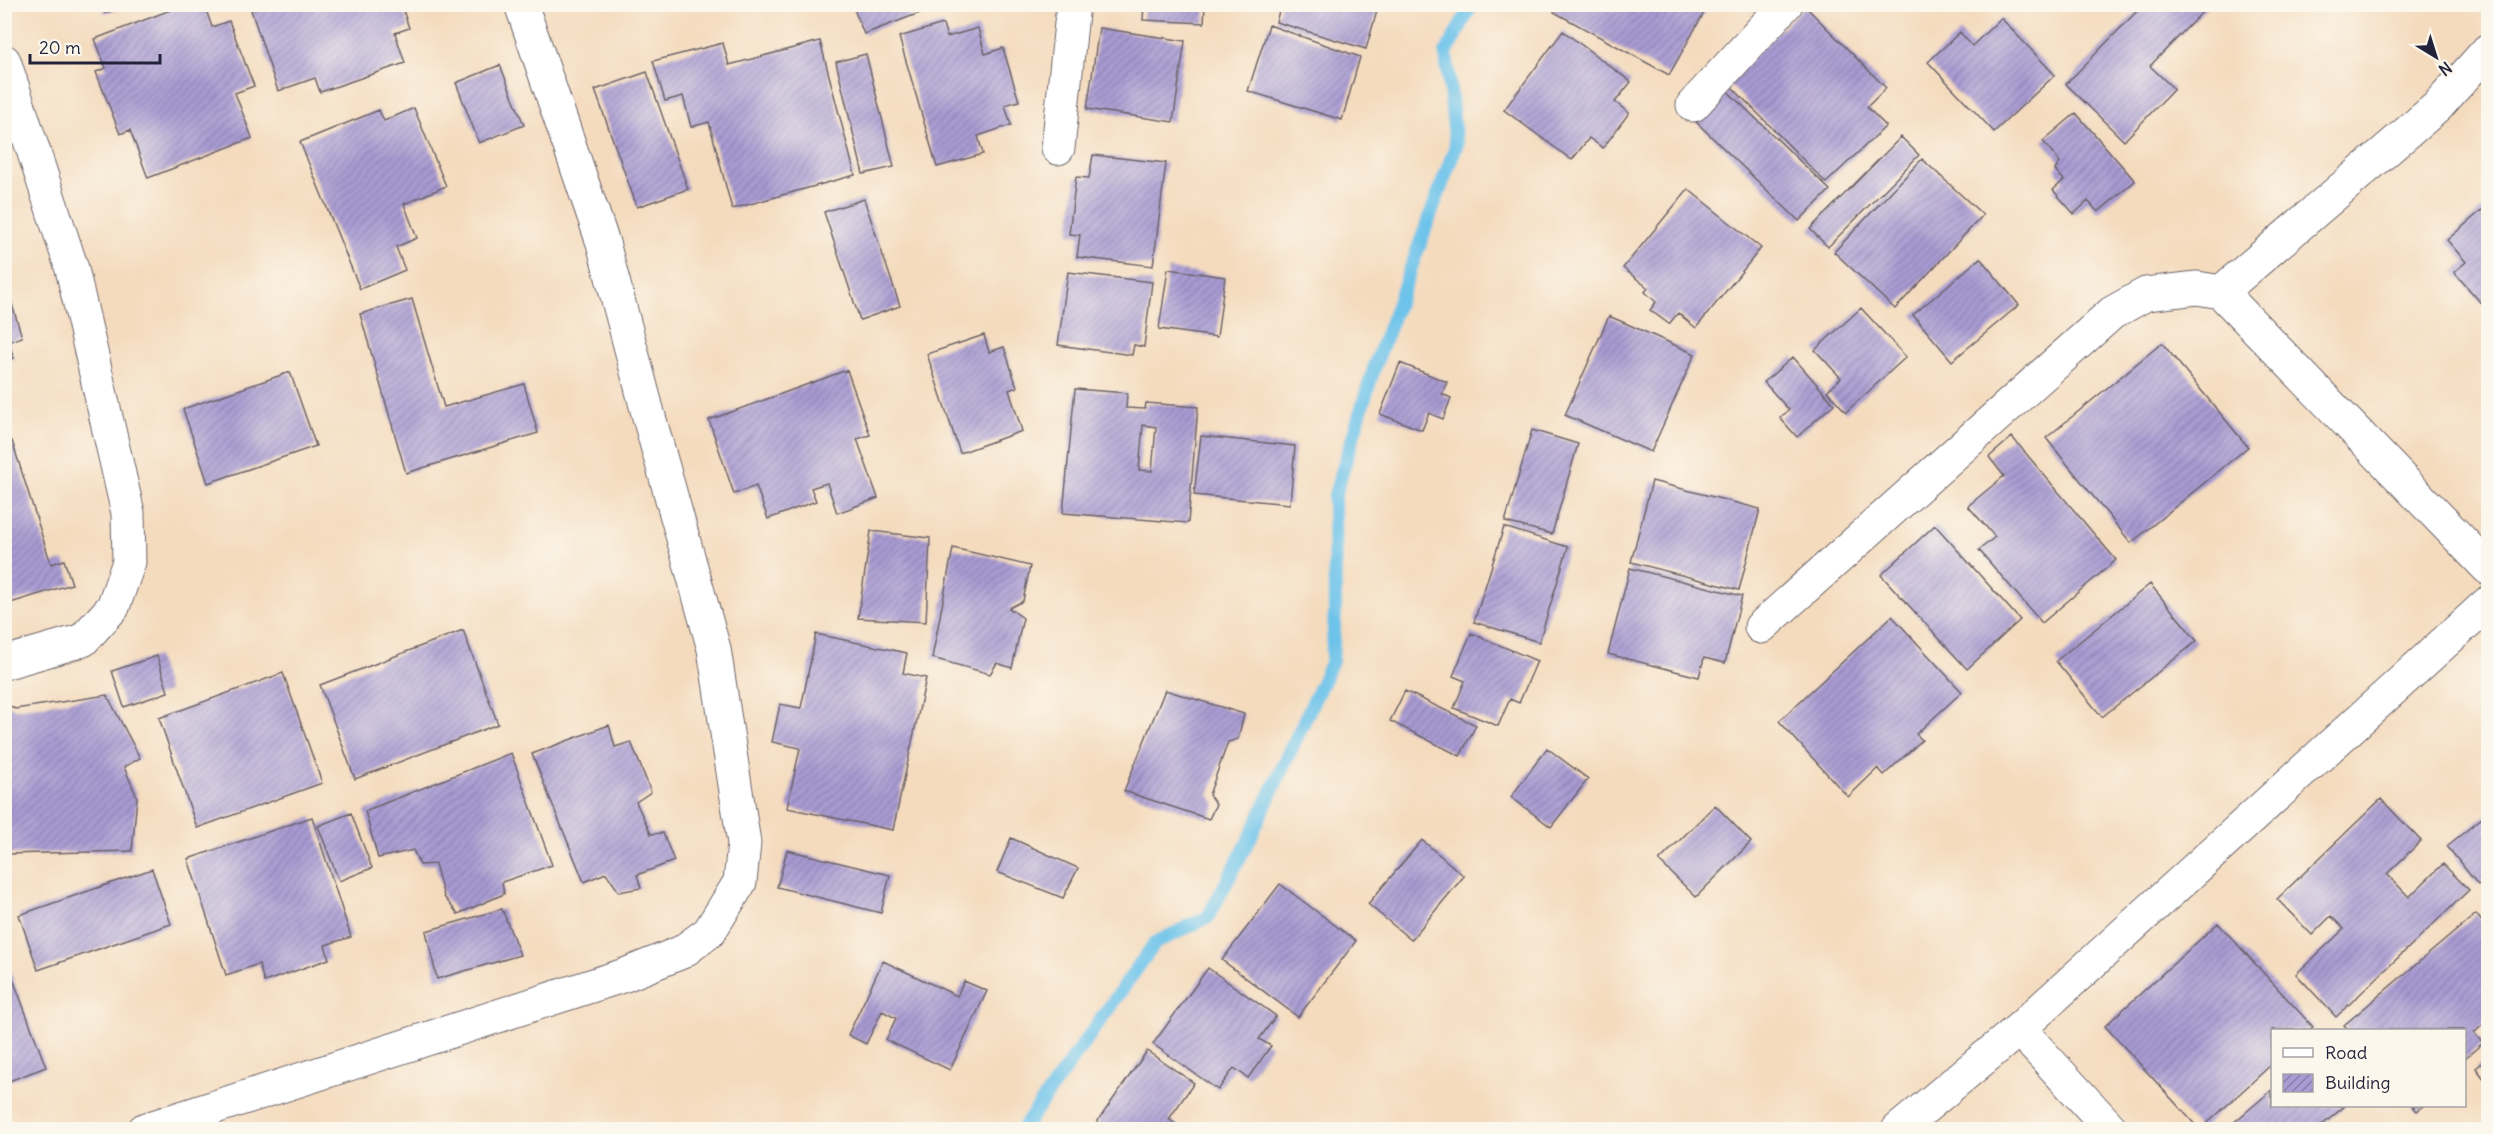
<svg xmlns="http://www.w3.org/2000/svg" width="2493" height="1134" viewBox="0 0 2493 1134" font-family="Delius,sans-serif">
<defs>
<pattern id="building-hatch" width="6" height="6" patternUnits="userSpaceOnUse" patternTransform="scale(1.5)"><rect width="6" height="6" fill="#a99bd3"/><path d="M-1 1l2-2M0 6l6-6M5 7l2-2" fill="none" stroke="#897eac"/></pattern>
</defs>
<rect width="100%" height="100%" fill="#fbf7ec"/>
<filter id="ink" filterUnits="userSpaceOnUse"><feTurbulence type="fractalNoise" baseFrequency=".0167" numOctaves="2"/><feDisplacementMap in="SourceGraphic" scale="12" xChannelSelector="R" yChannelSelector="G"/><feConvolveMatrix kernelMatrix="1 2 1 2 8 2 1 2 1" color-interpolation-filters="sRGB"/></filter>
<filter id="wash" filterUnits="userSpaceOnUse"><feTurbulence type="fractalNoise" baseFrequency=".008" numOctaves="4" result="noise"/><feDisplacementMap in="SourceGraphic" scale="24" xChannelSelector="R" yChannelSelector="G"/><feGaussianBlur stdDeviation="1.35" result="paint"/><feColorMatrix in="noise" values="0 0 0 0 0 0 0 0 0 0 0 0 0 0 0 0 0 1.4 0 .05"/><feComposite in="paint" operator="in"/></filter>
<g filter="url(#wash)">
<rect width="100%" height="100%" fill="#f4dbbe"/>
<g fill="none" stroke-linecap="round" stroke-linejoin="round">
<path stroke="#6dc3ea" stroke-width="14" d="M1022,1130L1155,943L1208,917L1250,838L1332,661L1335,612L1334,498L1375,365L1456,146L1446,53L1472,4"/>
</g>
<g id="blocks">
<path fill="url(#building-hatch)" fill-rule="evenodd" d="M186,4H204L212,27L229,21L254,86L235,93L252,138L148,178L130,130L120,134L96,72L106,68L95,39Z
M259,4H401L409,28L395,33L405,63L320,92L315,78L278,91L251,10L260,7Z
M852,4H941V5L864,34Z
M1144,4H1205L1204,23L1143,20Z
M1281,4H1379L1366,49L1276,22Z
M1558,4H1697L1706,9L1669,75L1554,12Z
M2144,4H2210L2150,66L2174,89L2124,141L2066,84Z
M102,5H129L105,13Z
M1805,6L1886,88L1867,107L1886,126L1826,183L1727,82Z
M2001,18L2055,75L1994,132L1928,62L1960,32L1972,46Z
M943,24L947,37L978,28L985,54L1003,48L1019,101L1005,105L1011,125L978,136L983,154L937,167L899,37Z
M1269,25L1360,57L1342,120L1248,91Z
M1099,28L1185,41L1173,122L1087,109Z
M1563,31L1631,82L1615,102L1629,113L1603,148L1589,138L1572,160L1504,110Z
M820,41L855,175L732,209L709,122L691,127L683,96L665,101L653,61L723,43L729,65Z
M866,54L894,167L863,174L836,62Z
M500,65L524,125L479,143L456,83Z
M647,72L688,189L637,207L595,90Z
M1721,85L1830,190L1799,221L1690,116Z
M414,108L446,186L404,204L417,238L396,247L405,270L360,289L300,142L379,110L384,121Z
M2076,113L2135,181L2098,212L2088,201L2074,214L2053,190L2064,180L2055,170L2060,162L2043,141Z
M1901,137L1919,155L1828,247L1810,229Z
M1093,155L1166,163L1153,266L1077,257L1080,235L1069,234L1076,177L1089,178Z
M1922,159L1983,215L1895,309L1834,252Z
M1688,189L1761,248L1696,328L1678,313L1669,324L1650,310L1656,302L1645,292L1648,288L1623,268Z
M864,199L900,306L860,320L824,212Z
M2488,205V297L2481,303L2454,272L2466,262L2447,240Z
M1980,258L2019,305L1952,361L1913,315Z
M1168,269L1225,277L1217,337L1159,329Z
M1068,272L1152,282L1144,347L1134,345L1132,355L1058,345Z
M10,298L22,337L8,342L14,358L4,361V300Z
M412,299L444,407L524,384L538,433L406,473L360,314Z
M1861,308L1906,357L1846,412L1827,391L1841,378L1815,350Z
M1609,316L1695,354L1651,452L1565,415Z
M984,335L989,352L1004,347L1017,387L1009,390L1022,431L960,453L927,354Z
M2162,343L2248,447L2131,543L2046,438Z
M1793,357L1834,404L1797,437L1780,418L1789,410L1764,382Z
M1400,363L1447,382L1442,394L1451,398L1443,419L1429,413L1422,430L1380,414Z
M847,370L870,435L857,439L878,498L837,513L827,483L811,488L816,501L768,519L756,486L734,494L709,420Z
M290,372L316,446L208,483L183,409Z
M1075,389L1127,393L1126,408L1145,409L1146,403L1198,407L1188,523L1063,513ZM1143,425L1156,427L1152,471L1139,470Z
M1532,430L1578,444L1552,534L1505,522Z
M1201,436L1295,446L1290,504L1194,495Z
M2012,437L2116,560L2042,623L1979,550L1995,537L1968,506L2004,476L1989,457Z
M12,441L51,564L64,560L72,584L4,605V444Z
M1652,481L1760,509L1739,590L1631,562Z
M1935,525L2020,620L1967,669L1881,575Z
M1504,527L1568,547L1539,642L1474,622Z
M871,531L930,538L926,622L858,618Z
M953,548L1030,566L1023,601L1009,608L1023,618L1012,668L997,663L990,674L932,658Z
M1630,568L1742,596L1725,663L1704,658L1699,677L1608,654Z
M2150,584L2197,641L2102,717L2056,661Z
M1892,616L1962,692L1916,734L1922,740L1884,775L1878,768L1848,797L1779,721Z
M463,630L498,724L355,779L320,685Z
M1471,633L1537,661L1519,703L1510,699L1498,726L1454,708L1465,681L1453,676Z
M816,634L907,653L903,673L926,678L893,830L787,808L800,748L772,742L780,704L801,708Z
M157,656L168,692L124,707L112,671Z
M283,673L322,783L197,828L159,718Z
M1165,690L1244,714L1238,739L1228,742L1209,795L1216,804L1209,819L1124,791Z
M1405,691L1476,725L1460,756L1390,721Z
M107,695L140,758L124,767L137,797L132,851L4,854L5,703L15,709Z
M609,725L615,747L631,742L651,792L636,802L651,834L663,833L674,861L637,875L641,888L619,892L606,873L584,882L532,754Z
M1547,748L1588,779L1551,827L1511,797Z
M511,753L552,865L502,882L504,894L458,914L444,897L435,864L420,865L413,850L378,858L365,811Z
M2381,799L2421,841L2387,874L2409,897L2443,864L2469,890L2336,1017L2296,974L2344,929L2331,916L2312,935L2277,899Z
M1715,805L1751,842L1696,897L1659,861Z
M351,813L372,868L339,881L318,826Z
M2488,813V876L2478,885L2447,846Z
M312,817L351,937L325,945L329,959L264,982L259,964L226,975L188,859Z
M1011,838L1078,868L1063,898L997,872Z
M1422,840L1464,876L1411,940L1368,904Z
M787,850L890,875L881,913L777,887Z
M152,869L171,924L38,970L19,915Z
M1280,884L1356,941L1298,1017L1222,960Z
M502,909L520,955L437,979L426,931Z
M2476,914L2488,929V1020L2474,1033L2483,1043L2464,1059V1030H2349L2344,1025Z
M2218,923L2313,1027L2309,1030H2272V1064L2200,1130L2105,1026Z
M4,955L46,1067L4,1083Z
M883,961L957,996L964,981L987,991L950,1070L886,1040L896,1018L882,1011L866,1044L848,1035Z
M1208,968L1276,1016L1259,1039L1271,1046L1248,1078L1234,1068L1218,1090L1153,1044Z
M1147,1051L1194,1083L1169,1119L1184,1130H1107L1097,1122Z
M2488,1058V1084L2476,1068Z
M2272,1090V1106H2345L2316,1130H2225Z
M2412,1106H2424L2417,1111Z"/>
</g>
</g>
<g filter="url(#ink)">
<use href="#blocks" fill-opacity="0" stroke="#6c6369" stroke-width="1.5"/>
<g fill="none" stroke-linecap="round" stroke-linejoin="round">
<g stroke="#6c6369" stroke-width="35">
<path id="minor" d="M4,61L72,269L128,513L129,562L113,607L83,640L4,663
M1693,105L1786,4
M1058,148L1073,4
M2221,292L2437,107L2488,50
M1761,627L2112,313L2146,294L2197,288L2221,292L2488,568
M2019,1029L2112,1130
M144,1130L625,975L682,952L709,932L740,882L744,843L714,649L649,417L603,243L521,4
M1898,1130L2019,1029L2488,603"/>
</g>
<use href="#minor" stroke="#fff" stroke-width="33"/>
</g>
</g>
<rect width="2493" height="1134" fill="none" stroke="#fbf7ec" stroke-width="24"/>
<rect x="2271" y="1029" width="195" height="78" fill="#fbf7ec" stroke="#a4a2a5" stroke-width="1.5"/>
<rect x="2283" y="1048" width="30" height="9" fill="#ffffff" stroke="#a4a2a5" stroke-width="1.5"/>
<text x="2325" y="1059" font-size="18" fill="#22223b">Road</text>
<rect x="2283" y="1074" width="30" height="18" fill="url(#building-hatch)" stroke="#a4a2a5" stroke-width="1.5"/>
<text x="2325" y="1089" font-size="18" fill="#22223b">Building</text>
<g transform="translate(2436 57) rotate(142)" stroke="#fbf7ec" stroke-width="4.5" paint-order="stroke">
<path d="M0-4.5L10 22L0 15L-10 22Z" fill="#22223b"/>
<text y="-9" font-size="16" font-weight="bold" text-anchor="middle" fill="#22223b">N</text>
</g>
<path d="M30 54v9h130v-9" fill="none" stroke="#22223b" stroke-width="3"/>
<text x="39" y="54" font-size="18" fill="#22223b" stroke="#fbf7ec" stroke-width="4.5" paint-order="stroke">20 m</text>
</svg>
